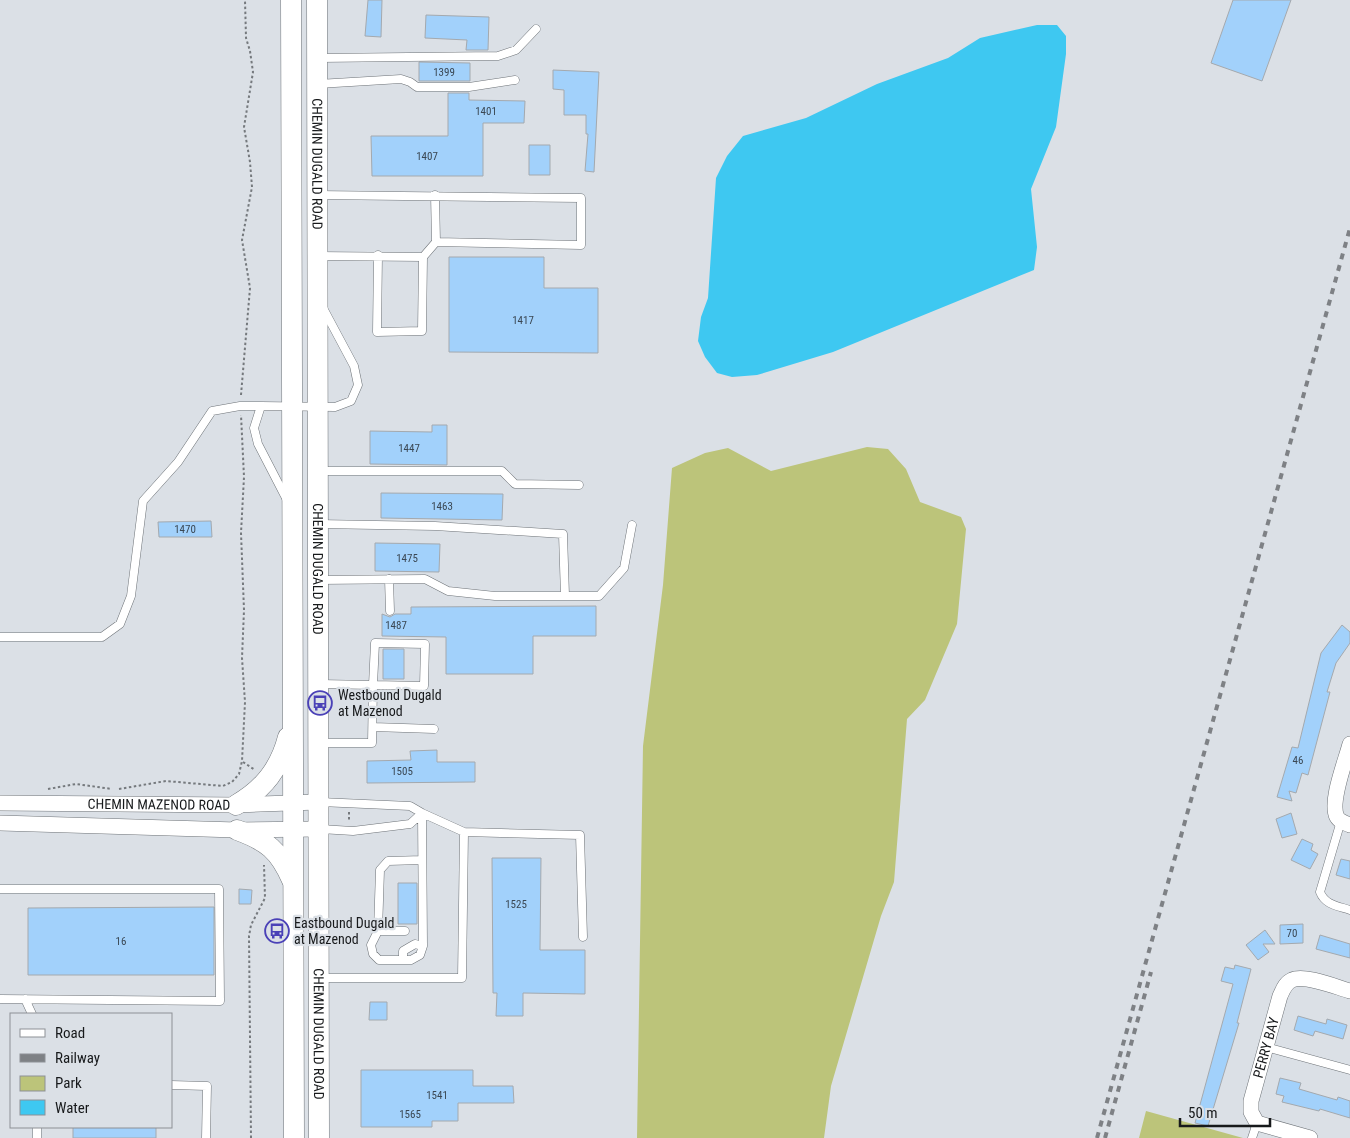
<svg xmlns="http://www.w3.org/2000/svg" width="1350" height="1138" viewBox="0 0 1350 1138" font-family="'Roboto Condensed',sans-serif">
<rect width="100%" height="100%" fill="#dbe0e6"/>
<path fill="#bcc47a" d="M867,447L888,449L906,469L920,502L961,517L966,529L957,624L925,700L907,719L894,882L881,916L831,1086L824,1138H637L643,746L663,585L672,468L705,453L728,448L771,471Z
M1146,1111L1243,1138H1139Z"/>
<path fill="#3ec8f1" d="M1037,25H1057L1066,36V54L1056,127L1031,189L1037,247L1034,270L833,352L757,375L732,377L717,373L705,357L698,341L701,317L708,298L716,178L727,156L743,136L806,118L877,84L948,58L980,38Z"/>
<path fill="#a2d1fb" stroke="#a4a9ae" d="M368,0H382L381,37L365,36Z
M1233,0H1291L1262,81L1211,63Z
M426,15L489,17L488,50H466L467,40L425,38Z
M419,62L470,63V81H419Z
M553,70L599,72L594,172L585,171L588,134H586V115H564V90L553,89Z
M448,93H469V100L525,101L524,123H483V176H372L371,136H448Z
M529,145H550V175H529Z
M449,257H544V288H598V353L449,352Z
M432,425H447V465L370,464V431L432,432Z
M381,493L503,494L502,520L381,518Z
M211,521L212,537H159L158,522Z
M375,543L440,544L439,572L375,571Z
M596,606V636H533V674H446V637L382,636V614L390,617L395,614H411V607Z
M1342,625L1350,632V643L1336,663L1327,692H1330L1308,775L1302,773L1296,793L1289,791L1292,801L1277,797L1292,747L1298,748L1321,653Z
M383,649H404V679H383Z
M437,750V762H475V782L367,783V761L411,760L410,751Z
M1291,813L1297,834L1282,838L1276,819Z
M1302,839L1313,844L1311,850L1318,854L1310,869L1291,860Z
M492,858H541L540,950H585V994L523,993V1016H496L497,993H493Z
M1341,859L1350,861V879L1336,875Z
M398,883H417V924H398Z
M239,889L252,890L251,904H239Z
M214,907V975H28V908Z
M1303,924V943L1280,944V925Z
M1265,930L1275,944H1263L1269,952L1258,960L1246,945Z
M1320,935L1350,944V958L1316,949Z
M1235,965L1251,969L1237,1023H1239L1208,1126L1195,1123L1233,984L1221,981L1225,967L1234,969Z
M370,1002H387V1020H369Z
M1298,1016L1326,1024L1327,1019L1347,1025L1343,1039L1315,1031L1313,1036L1294,1030Z
M361,1070H473V1086H513L514,1103H458V1121H432V1127H361Z
M1280,1078L1301,1083L1299,1089L1337,1100L1338,1097L1350,1101V1118L1320,1109L1319,1111L1282,1102L1284,1096L1276,1094Z
M73,1127H156V1138H73Z"/>
<g fill="none" stroke-linecap="round" stroke-linejoin="round">
<g stroke="#6d7277" stroke-width="9">
<path id="lane" d="M319,58L498,56L516,50L536,29
M318,84L401,79L410,82L417,87H469L515,80
M317,195L581,198V245L436,242L435,195
M317,256L423,257L422,331L377,332L378,255
M423,257L436,242
M320,471H502L515,484L579,485
M287,500L258,444L254,428L261,406L335,407L351,401L358,385L354,366L323,308
M318,524L435,526L563,534L565,596
M389,579L390,611
M318,580L425,579L448,591L495,596H599L624,568L632,525
M0,637H102L120,624L131,596L143,501L178,462L212,411L240,406H261
M375,643L425,644L424,686L373,685Z
M373,727L434,729
M319,743H372L373,685L320,684
M320,802L410,806L422,813L410,824L353,831L320,829
M1341,821L1320,892C1325,905 1338,906 1350,910
M422,860L388,861L380,870L378,931L371,945L373,954L379,960H411L420,955L423,946L422,813L464,832L580,835L583,937
M0,889H219L220,1001L0,999
M378,931H405
M403,959V951L415,944L423,946
M320,978H462L464,832
M25,999L32,1014
M1266,1047L1350,1070
M171,1085L207,1086L206,1138
M37,1138V1127
M1252,1138L1257,1123"/>
</g>
<g stroke="#6d7277" stroke-width="16">
<g id="street">
<path d="M1350,744C1346,760 1329,802 1337,817C1339,821 1345,823 1350,825"/>
<path id="s1" d="M0,803L236,805L318,802"/>
<path d="M0,823L237,830L318,829"/>
<path id="s2" d="M1310,1138L1257,1123L1251,1112V1101L1280,996C1283,990 1285,983 1292,980C1304,974 1336,987 1350,991"/>
</g>
</g>
<g stroke="#6d7277" stroke-width="21">
<g id="secondary">
<path d="M291,0L294,1138"/>
<path id="s3" d="M317,0L319,1138"/>
<path d="M236,805C264,789 280,768 288,737"/>
<path d="M237,830C267,841 279,850 292,880"/>
</g>
</g>
<path stroke="#75797d" stroke-width="2" stroke-dasharray="2.5 2.5" stroke-linecap="butt" d="M241,395L250,288L242,240L252,187L250,162L244,127L253,72L250,51L246,38L245,0
M243,762L255,770
M48,789L76,784L112,789
M119,789L166,781L223,786L232,782L239,774L242,761L245,702L242,658L244,610L241,533L244,477L241,415
M349,812V822
M251,1138L249,936L251,925L265,898L264,865"/>
<use href="#lane" stroke="#fff" stroke-width="8"/>
<use href="#street" stroke="#fff" stroke-width="15"/>
<use href="#secondary" stroke="#fff" stroke-width="20"/>
<path stroke="#7e8185" stroke-width="4" stroke-dasharray="6 6" stroke-linecap="butt" d="M1097,1138L1350,228
M1105,1138L1151,972"/>
</g>
<defs>
<g id="bus-ring" transform="scale(1.25)"><circle r="9.5" fill="#dbe0e6" stroke="#4a41b7" stroke-width="1.5"/><path d="M-5-6H5V4H4V6H2V4H-2V6H-4V4H-5ZM-3.5-4V0h7V-4ZM-3.5 1.2v1.5H-2V1.2ZM2 1.2v1.5H3.5V1.2Z" fill="#4a41b7"/></g>
</defs>
<g fill-rule="evenodd">
<use href="#bus-ring" x="320" y="703"/>
<use href="#bus-ring" x="277" y="931"/>
</g>
<g text-anchor="middle" stroke-width="4.5" stroke-linejoin="round" paint-order="stroke">
<g font-size="11" fill="#3a4753">
<text x="444" y="76">1399</text>
<text x="486" y="115">1401</text>
<text x="427" y="160">1407</text>
<text x="523" y="324">1417</text>
<text x="409" y="452">1447</text>
<text x="442" y="510">1463</text>
<text x="185" y="533">1470</text>
<text x="407" y="562">1475</text>
<text x="396" y="629">1487</text>
<text x="1298" y="764">46</text>
<text x="402" y="775">1505</text>
<text x="516" y="908">1525</text>
<text x="1292" y="937">70</text>
<text x="121" y="945">16</text>
<text x="437" y="1099">1541</text>
<text x="410" y="1118">1565</text>
</g>
<g font-size="14" fill="#17191b" stroke="#dbe0e6">
<text dy="5" stroke="none"><textPath href="#s3" startOffset="164">CHEMIN DUGALD ROAD</textPath></text>
<text dy="5" stroke="none"><textPath href="#s3" startOffset="569">CHEMIN DUGALD ROAD</textPath></text>
<text dy="5" stroke="none"><textPath href="#s1" startOffset="159">CHEMIN MAZENOD ROAD</textPath></text>
<text dy="5" stroke="none"><textPath href="#s3" startOffset="1034">CHEMIN DUGALD ROAD</textPath></text>
<text dy="5" stroke="none"><textPath href="#s2" startOffset="134">PERRY BAY</textPath></text>
</g>
<g font-size="14" fill="#17191b" stroke="#dbe0e6" text-anchor="start">
<text x="338" y="700">Westbound Dugald<tspan x="338" dy="16">at Mazenod</tspan></text>
<text x="294" y="928">Eastbound Dugald<tspan x="294" dy="16">at Mazenod</tspan></text>
</g>
</g>
<rect x="10" y="1013" width="162" height="115" fill="#dbe0e6" stroke="#8d9095"/>
<rect x="20" y="1029" width="25" height="8" fill="#ffffff" stroke="#8d9095"/>
<text x="55" y="1038" font-size="15" fill="#17191b">Road</text>
<rect x="20" y="1054" width="25" height="8" fill="#7e8185" stroke="#8d9095"/>
<text x="55" y="1063" font-size="15" fill="#17191b">Railway</text>
<rect x="20" y="1076" width="25" height="15" fill="#bcc47a" stroke="#8d9095"/>
<text x="55" y="1088" font-size="15" fill="#17191b">Park</text>
<rect x="20" y="1100" width="25" height="15" fill="#3ec8f1" stroke="#8d9095"/>
<text x="55" y="1113" font-size="15" fill="#17191b">Water</text>
<path d="M1180 1118v8h90v-8" fill="none" stroke="#17191b" stroke-width="2.5"/>
<text x="1188" y="1118" font-size="15" fill="#17191b" stroke="#dbe0e6" stroke-width="4" paint-order="stroke">50 m</text>
</svg>
